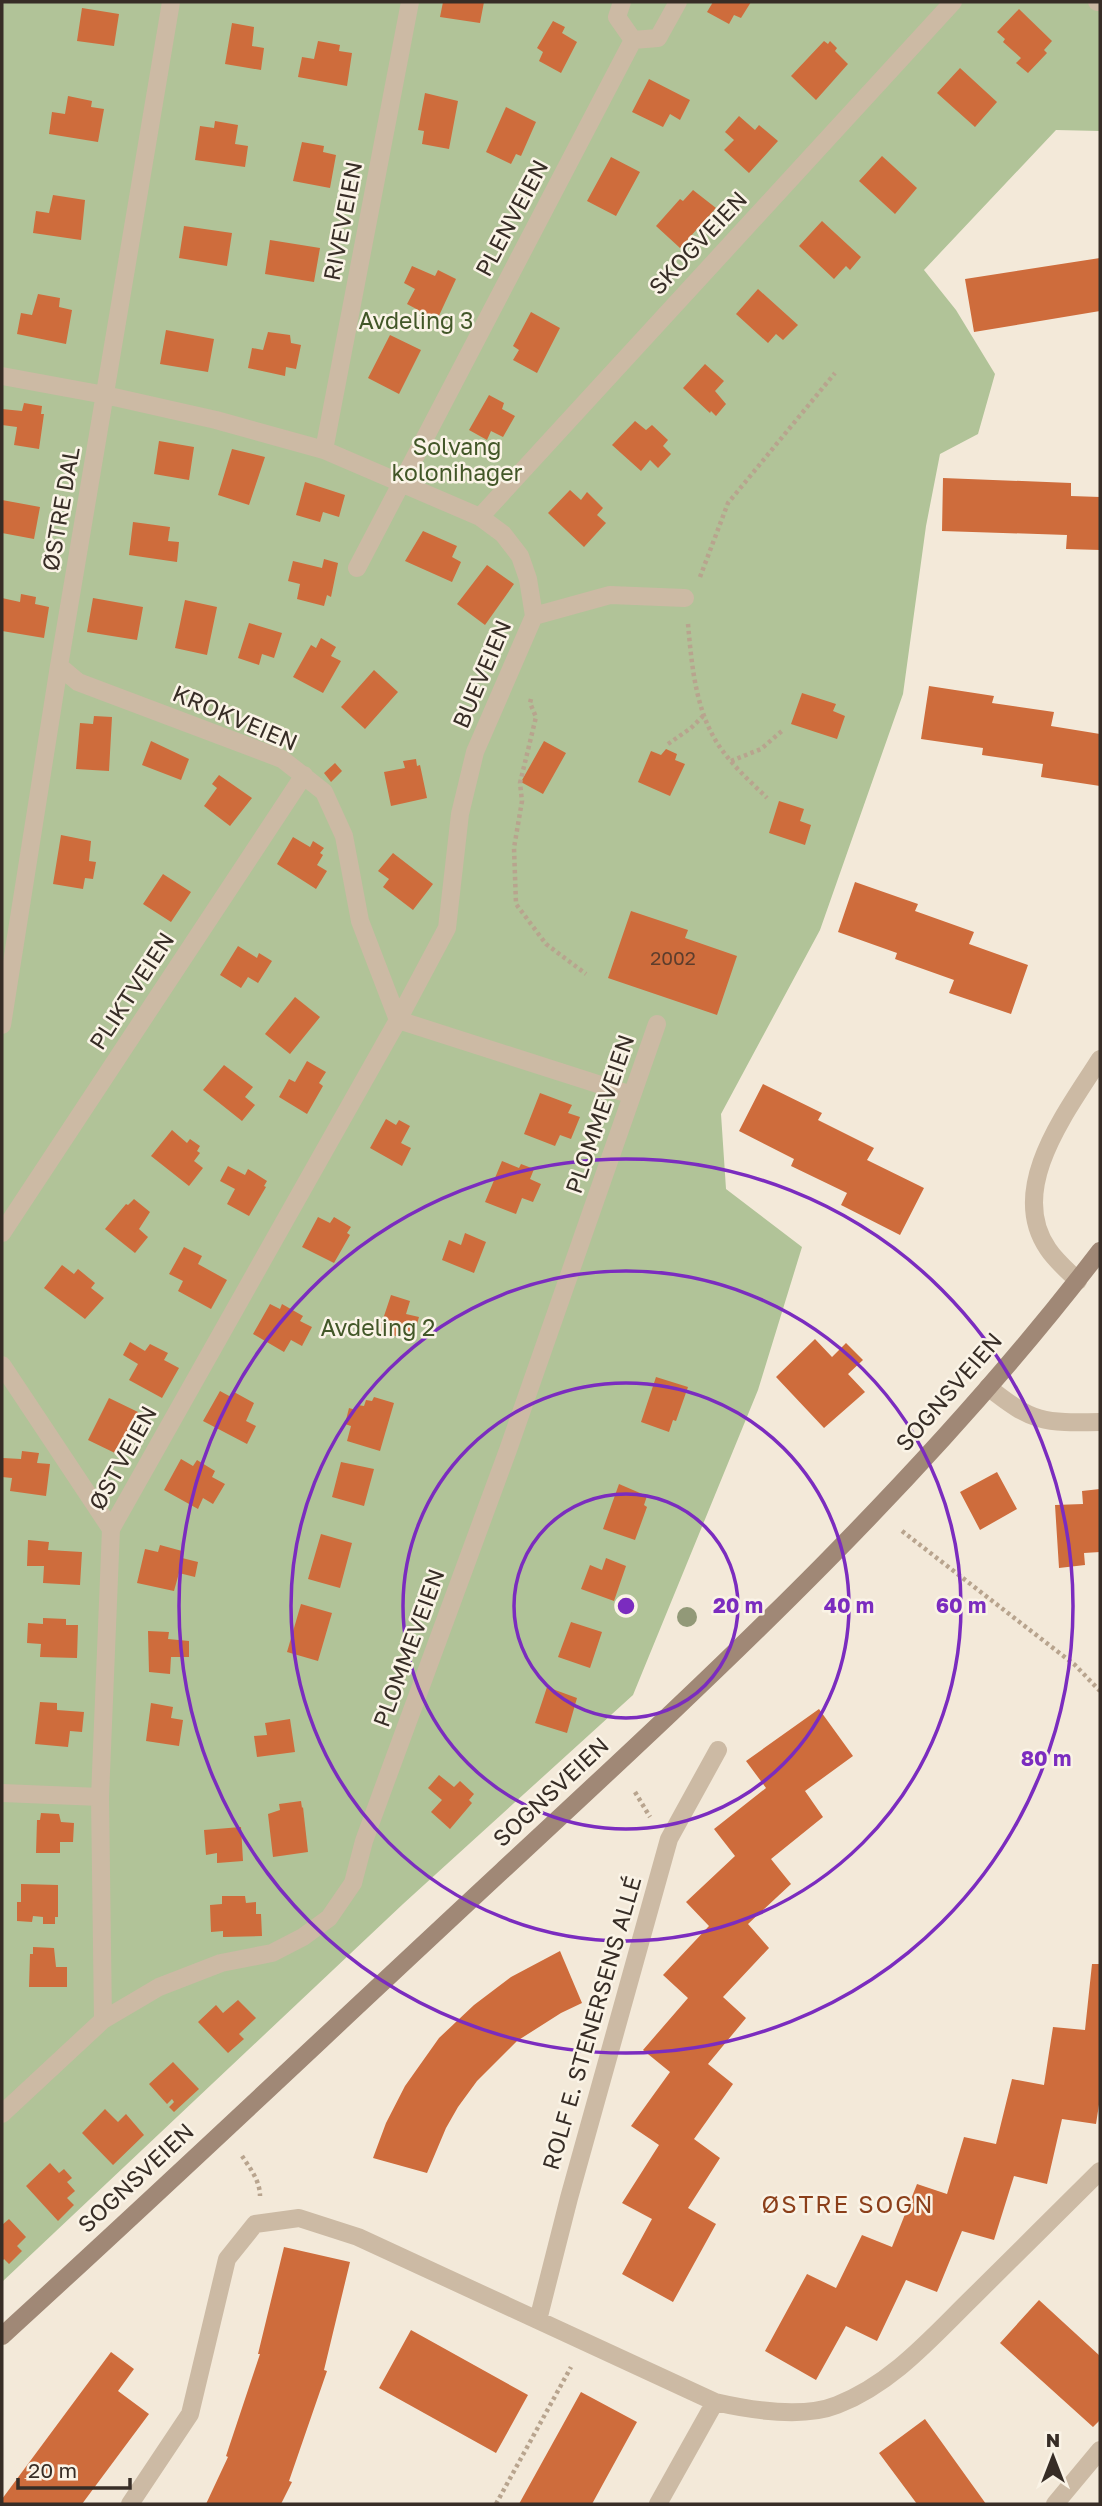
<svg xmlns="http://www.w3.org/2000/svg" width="1102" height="2506" viewBox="0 0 1102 2506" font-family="'Golos Text',sans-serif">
<rect width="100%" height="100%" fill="#f3e9d9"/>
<path fill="#b1c398" d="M2,2H1100V131L1056,130L924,270L956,310L995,374L978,434L940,454L926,526L903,694L820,930L721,1114L726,1189L802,1247L758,1390L633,1695L403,1904L2,2282Z"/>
<path fill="#ce6c3c" d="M443,2H484L480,23L440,17Z
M713,2H751L741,18L734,15L729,24L707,12Z
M82,8L119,14L114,46L77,41Z
M1019,9L1052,41L1044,50L1047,53L1028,73L1016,63L1021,58L1003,42L1005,39L997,32Z
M553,21L565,27L562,33L577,42L561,73L539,61L543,52L537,48Z
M232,23L254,27L252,46L264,48L261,70L225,64Z
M318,41L340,45L339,51L352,53L347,86L298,77L302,57L314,59Z
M824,41L828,44L830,41L837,48L835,51L848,64L816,100L791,76Z
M960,68L997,102L975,127L937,93Z
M649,79L690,100L680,120L670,114L663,127L632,112Z
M425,93L458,101L449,149L422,144L424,131L418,130Z
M68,96L92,101L91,107L104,109L98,142L49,134L52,112L65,114Z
M506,107L536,122L521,156L516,154L511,164L486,152Z
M739,116L755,130L759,125L778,141L749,173L724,150L734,140L725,132Z
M215,121L238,125L235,144L248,146L245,167L195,160L200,126L214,128Z
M302,142L324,146L323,152L336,155L330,188L293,181Z
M882,156L917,188L895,214L859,181Z
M611,157L640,172L616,216L587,201Z
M693,190L716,208L680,248L656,226L680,199L683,201Z
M53,195L85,200L81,240L33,233L36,211L49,213Z
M822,221L861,257L850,270L846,266L834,279L799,246Z
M184,226L232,233L227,266L179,258Z
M270,240L320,248L314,282L265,274Z
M1100,258V311L974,332L965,279Z
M412,266L435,276L438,270L456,279L437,320L407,304L415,289L404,283Z
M758,289L798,325L783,340L776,334L768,343L736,314Z
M38,294L60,298L59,307L72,310L66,344L17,334L21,313L32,315Z
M531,312L560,328L537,373L513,360L519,350L513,346Z
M166,330L214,339L208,372L160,364Z
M268,332L290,335L291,343L301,345L296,369L286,367L285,376L248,368L252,348L263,350Z
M390,335L421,350L399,394L368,378Z
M705,364L724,381L715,391L726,404L716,416L711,411L710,413L683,388Z
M489,395L504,403L502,409L515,416L503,437L491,431L487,440L469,430Z
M24,403L42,406L41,414H44L39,449L14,445L17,427L2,425V409L22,411Z
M635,421L646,430L652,425L668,440L663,446L671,454L658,468L650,460L641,471L612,445Z
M159,441L194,447L189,480L154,474Z
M232,449L265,457L249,505L218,495Z
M943,478L1071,483V496L1100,497V550L1066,549L1067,535L942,531Z
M305,482L345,495L339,517L323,512L320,522L296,515Z
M570,490L581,500L587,492L603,508L597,515L606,523L584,547L548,513Z
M2,500L40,507L34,539L2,533Z
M133,522L170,527L168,541L179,542L177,562L129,555Z
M423,531L457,546L452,557L461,562L452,582L405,561Z
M324,559L338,563L331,597L327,595L324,606L297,599L300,584L288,581L293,561L322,568Z
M487,565L514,584L485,625L457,604Z
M21,594L36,597L35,604L49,607L44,638L2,631V598L20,602Z
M93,598L143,607L137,640L87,632Z
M185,600L217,607L207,655L175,648Z
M249,623L282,633L274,658L262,654L259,665L238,658Z
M321,638L336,647L331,656L341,661L323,693L293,677L311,645L316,648Z
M374,670L398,692L365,729L341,707Z
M929,686L994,696L992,703L1054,712L1051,726L1100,734V786L1041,777L1043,764L982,755L983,748L921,739Z
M802,693L836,704L833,711L845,716L837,739L791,724Z
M94,716L112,717L109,771L76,769L80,723L93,724Z
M151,741L189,759L181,780L142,765Z
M544,741L566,753L543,794L521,782Z
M666,749L677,754L675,760L685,764L670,796L638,782L651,751L661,755Z
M416,759L417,766L420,765L427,798L391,806L384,772L405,768L403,761Z
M335,763L342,771L331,782L324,773Z
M219,775L252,798L230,826L204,806L217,788L212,784Z
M779,801L804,809L800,821L811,825L805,845L769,833Z
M61,835L91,841L89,861L96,862L93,879L85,878L83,889L53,884Z
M293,837L310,847L313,841L324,848L320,853L323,855L317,865L327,871L316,889L277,864Z
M393,853L433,884L413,910L383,887L389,879L378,871Z
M163,874L191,892L171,922L143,904Z
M855,882L918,904L915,911L974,932L969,944L1028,965L1011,1014L949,993L954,980L895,959L897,953L838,932Z
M631,911L688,930L685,938L737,956L717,1015L608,978Z
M238,946L257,958L259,953L272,961L258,983L248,977L241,988L220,975Z
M295,997L320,1017L290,1054L265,1034Z
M307,1061L326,1072L319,1083L323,1086L307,1114L279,1097L289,1079L295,1082Z
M224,1065L253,1087L245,1097L255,1105L242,1121L203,1090Z
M763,1084L822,1113L818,1120L874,1148L867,1160L924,1188L900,1235L841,1205L847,1193L791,1166L794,1159L739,1131Z
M540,1093L572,1105L568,1113L580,1117L571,1139L560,1135L555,1146L524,1134Z
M386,1119L396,1125L399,1120L410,1126L401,1143L411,1148L402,1166L370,1148Z
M172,1130L187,1143L190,1139L200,1146L197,1151L200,1153L194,1161L203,1168L189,1186L151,1156Z
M502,1161L519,1168L521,1164L534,1169L530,1179L541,1184L533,1202L522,1198L516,1214L485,1202Z
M228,1166L245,1175L248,1169L267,1181L264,1186L266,1187L249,1216L227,1204L235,1189L220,1181Z
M134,1199L150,1212L139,1229L148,1237L135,1253L105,1229L126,1204L128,1205Z
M318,1217L330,1223L334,1217L351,1227L347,1233L350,1235L334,1263L302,1247Z
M465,1233L486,1242L474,1273L442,1260L449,1240L461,1245Z
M184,1247L202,1256L198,1264L227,1280L211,1309L178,1291L183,1281L169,1274Z
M62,1265L74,1274L78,1269L95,1283L91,1288L104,1298L85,1319L44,1288Z
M391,1295L410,1301L406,1314L419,1317L412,1341L379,1331Z
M270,1304L280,1309L282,1304L303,1316L300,1321L312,1327L302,1346L291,1340L284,1352L253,1334Z
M815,1339L832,1357L846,1343L863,1360L848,1374L865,1392L824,1428L776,1377Z
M130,1342L145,1351L150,1344L168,1353L164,1360L179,1368L162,1398L129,1380L138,1364L123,1355Z
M656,1377L688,1387L676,1421L673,1420L669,1432L641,1422Z
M220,1391L231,1397L234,1392L254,1403L246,1421L256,1426L247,1444L203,1421Z
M374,1397L394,1403L380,1451L347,1441L351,1426L345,1424L349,1408L356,1410L358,1405L364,1406L366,1400L372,1401Z
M109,1398L138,1412L117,1454L88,1440Z
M22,1451L39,1453L37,1463L50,1464L46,1496L10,1491L12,1478L2,1477L3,1458L21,1459Z
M181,1459L193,1466L197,1460L215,1471L212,1477L225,1484L213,1504L203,1498L198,1509L164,1490Z
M341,1462L374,1469L364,1506L332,1497Z
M997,1472L1017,1509L980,1530L960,1492Z
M619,1484L647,1496L644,1505L647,1507L635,1540L603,1529Z
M1100,1489V1552L1084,1553L1085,1565L1059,1568L1055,1505L1083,1504L1082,1491Z
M321,1534L352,1543L340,1588L308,1579Z
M28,1540L49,1542L48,1550L82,1552L80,1585L43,1583L44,1566H27Z
M160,1545L182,1551V1558L198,1562L195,1577L179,1573L174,1591L137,1583L145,1549L158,1552Z
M606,1558L626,1566L614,1601L581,1589L590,1565L602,1570Z
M301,1604L332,1613L318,1661L287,1652Z
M43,1618L66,1619V1625H78L77,1658L40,1657L41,1644L27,1643L28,1623L43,1624Z
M571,1622L602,1632L590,1668L558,1657Z
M148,1631L169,1632L168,1639L189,1641V1657H171L170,1674L149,1672Z
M547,1687L577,1698L567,1733L535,1723Z
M40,1702L57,1703V1710L84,1712L82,1732L70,1731L68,1747L35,1744Z
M151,1703L173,1707L171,1718L183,1720L179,1746L146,1741Z
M819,1709L853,1756L805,1791L823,1817L771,1859L791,1884L748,1924L769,1948L723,1997L746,2018L708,2064L733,2084L694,2139L720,2158L688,2208L716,2224L673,2302L622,2274L652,2219L622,2203L659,2145L631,2126L670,2072L643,2050L688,1998L663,1975L709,1926L686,1902L735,1856L714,1829L766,1788L746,1761Z
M290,1719L295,1752L257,1757L254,1736L267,1735L265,1723Z
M439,1775L454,1787L460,1781L474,1794L469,1800L472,1803L450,1829L431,1812L442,1800L428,1788Z
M301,1801L302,1808L303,1807L308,1852L273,1857L268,1814L280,1810L279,1804Z
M41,1813L59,1814L61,1822L74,1823L73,1842H60V1853H36L37,1820H40Z
M241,1827L243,1861L217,1863V1853L206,1855L204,1830Z
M21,1884L58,1885V1917H55V1924H43V1917L33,1916L32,1922L17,1921V1902H21Z
M222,1896H245L246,1903L256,1902V1914H261L262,1936L223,1937V1931L211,1932L210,1905L222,1904Z
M33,1947L54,1948L56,1967H67V1987H29L30,1954H33Z
M560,1951L582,2003L561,2013L517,2041L477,2081L458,2107L446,2128L427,2173L373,2158L386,2123L405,2086L439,2038L474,2005L511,1977Z
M1092,1964H1100V2098L1096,2124L1062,2119L1047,2184L1014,2176L994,2240L962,2231L937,2292L906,2280L877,2341L846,2326L816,2380L765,2351L807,2274L836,2288L862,2235L892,2247L917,2184L947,2194L964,2137L996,2144L1012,2079L1044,2085L1053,2027L1085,2030Z
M238,2000L256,2018L239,2034L244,2039L228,2053L198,2022L216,2005L223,2013Z
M173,2062L199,2089L174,2112L169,2107L174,2102L172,2099L167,2104L149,2084Z
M105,2109L118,2122L126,2114L144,2135L113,2165L82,2133Z
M50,2163L59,2173L64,2169L72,2178L67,2182L75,2191L67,2198L74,2205L58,2221L26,2186Z
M9,2219L26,2237L17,2246L22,2251L9,2264L4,2259L2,2261V2225Z
M284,2247L350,2262L324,2370L327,2371L289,2481L292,2482L281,2504H206L228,2457L226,2456L260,2354H258Z
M1039,2300L1100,2356V2420L1093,2427L1000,2343Z
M411,2330L528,2395L496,2453L379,2388Z
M111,2352L134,2369L118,2391L149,2414L82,2504H2V2499Z
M581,2392L637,2422L592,2504H519Z
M925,2419L986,2504H917L879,2453Z"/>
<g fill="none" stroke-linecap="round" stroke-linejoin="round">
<path stroke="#b8a48e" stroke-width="4.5" stroke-dasharray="3.5 3.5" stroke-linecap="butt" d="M700,577L728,503L835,373
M688,624C692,668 696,718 725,754C737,770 753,784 767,798
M531,699L530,703L536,717L520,783L522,801L514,848L516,904L546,944L586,974
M668,744L691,728L703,716
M731,761L761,749L783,730
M902,1531L1075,1665L1100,1691
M635,1792L650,1817
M242,2156C250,2168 260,2181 260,2196
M496,2504L571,2367"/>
<path stroke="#ccbaa4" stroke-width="18" d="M1078,1281C1068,1271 1056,1261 1048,1249C1006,1188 1068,1110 1100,1059
M1055,2504L1100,2450"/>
<path stroke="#ccbaa4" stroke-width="18" d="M622,2L617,17L633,40
M1097,2H1100
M2,376L105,395L216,420L324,450L480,517L503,534L520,556L528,579L534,616L475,752L460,814L447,928L398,1020L111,1529L100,1797L103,2020
M324,450L410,2
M480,517L953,2
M357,568L633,40L658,38L678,2
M534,616L610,595L685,598
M59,666L78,682L282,759L324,792L344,836L360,921L398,1020
M398,1020L632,1095
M2,1025L59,666L171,2
M2,1233L304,775
M2,1365L111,1529
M988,1387C1033,1423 1043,1423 1100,1422
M2,1793L100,1797
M2,2114L103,2020L159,1987L221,1963L272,1953L303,1937L329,1918L353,1883L364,1841L383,1789L508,1450L657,1024
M538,2320L569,2198L669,1839L718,1750
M130,2504L190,2414L227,2259L255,2224L299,2218L358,2237L715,2402C750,2410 802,2419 837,2405C893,2383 932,2337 974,2296C1016,2254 1058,2213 1100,2171
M658,2504L715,2402"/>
<path stroke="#a08876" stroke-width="18" d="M2,2336C170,2183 335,2026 502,1871C713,1675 925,1480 1100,1251"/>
</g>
<circle fill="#929978" cx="687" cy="1617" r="10"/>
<g fill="none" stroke="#7b2cbf" stroke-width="3.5">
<circle cx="626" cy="1606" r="112"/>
<circle cx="626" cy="1606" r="223"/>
<circle cx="626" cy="1606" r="335"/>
<circle cx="626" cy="1606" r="447"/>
</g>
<g text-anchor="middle" stroke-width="5" stroke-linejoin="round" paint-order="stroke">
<g font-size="19" fill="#5d3d2c">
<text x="673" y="965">2002</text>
</g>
<g font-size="23" fill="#372d26" stroke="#faf3e6">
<text transform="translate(512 218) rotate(-62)" y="8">PLENVEIEN</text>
<text transform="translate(343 221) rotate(-79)" y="8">RIVEVEIEN</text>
<text transform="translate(698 243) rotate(-47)" y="8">SKOGVEIEN</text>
<text transform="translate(61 509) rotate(-80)" y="8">ØSTRE DAL</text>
<text transform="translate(482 674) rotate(-67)" y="8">BUEVEIEN</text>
<text transform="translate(235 718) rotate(23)" y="8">KROKVEIEN</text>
<text transform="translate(132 991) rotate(-57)" y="8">PLIKTVEIEN</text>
<text transform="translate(600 1114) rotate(-71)" y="8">PLOMMEVEIEN</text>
<text transform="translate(949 1392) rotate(-49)" y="8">SOGNSVEIEN</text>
<text transform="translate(123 1458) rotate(-61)" y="8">ØSTVEIEN</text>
<text transform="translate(409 1648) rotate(-70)" y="8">PLOMMEVEIEN</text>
<text transform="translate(551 1792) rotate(-43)" y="8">SOGNSVEIEN</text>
<text transform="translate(592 2023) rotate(-74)" y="8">ROLF E. STENERSENS ALLÉ</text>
<text transform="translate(136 2178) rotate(-43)" y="8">SOGNSVEIEN</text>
</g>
<g font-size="23" fill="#425728" stroke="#faf3e6">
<text x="416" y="329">Avdeling 3</text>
<text x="457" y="455">Solvang<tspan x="457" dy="26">kolonihager</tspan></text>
<text x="378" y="1336">Avdeling 2</text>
</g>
<g font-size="24" letter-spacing="2" fill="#8b3f1a" stroke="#faf3e6">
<text x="848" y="2213">ØSTRE SOGN</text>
</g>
</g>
<circle cx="626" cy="1606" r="10" fill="#7b2cbf" stroke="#faf3e6" stroke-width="3.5"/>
<g font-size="21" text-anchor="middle" font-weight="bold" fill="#7b2cbf" stroke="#faf3e6" stroke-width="5" stroke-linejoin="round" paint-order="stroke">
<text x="738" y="1613">20 m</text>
<text x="849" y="1613">40 m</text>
<text x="961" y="1613">60 m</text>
<text x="1046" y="1766">80 m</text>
</g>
<rect width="1102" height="2506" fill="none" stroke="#372d26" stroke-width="7"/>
<g transform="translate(1053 2457)" stroke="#faf3e6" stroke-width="5" paint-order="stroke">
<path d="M0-5L12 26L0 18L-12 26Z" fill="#372d26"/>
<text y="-10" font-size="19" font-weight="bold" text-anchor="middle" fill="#372d26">N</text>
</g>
<path d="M18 2478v10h112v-10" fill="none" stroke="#372d26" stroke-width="3.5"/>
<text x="28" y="2478" font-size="21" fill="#372d26" stroke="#faf3e6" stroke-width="5" paint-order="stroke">20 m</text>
</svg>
